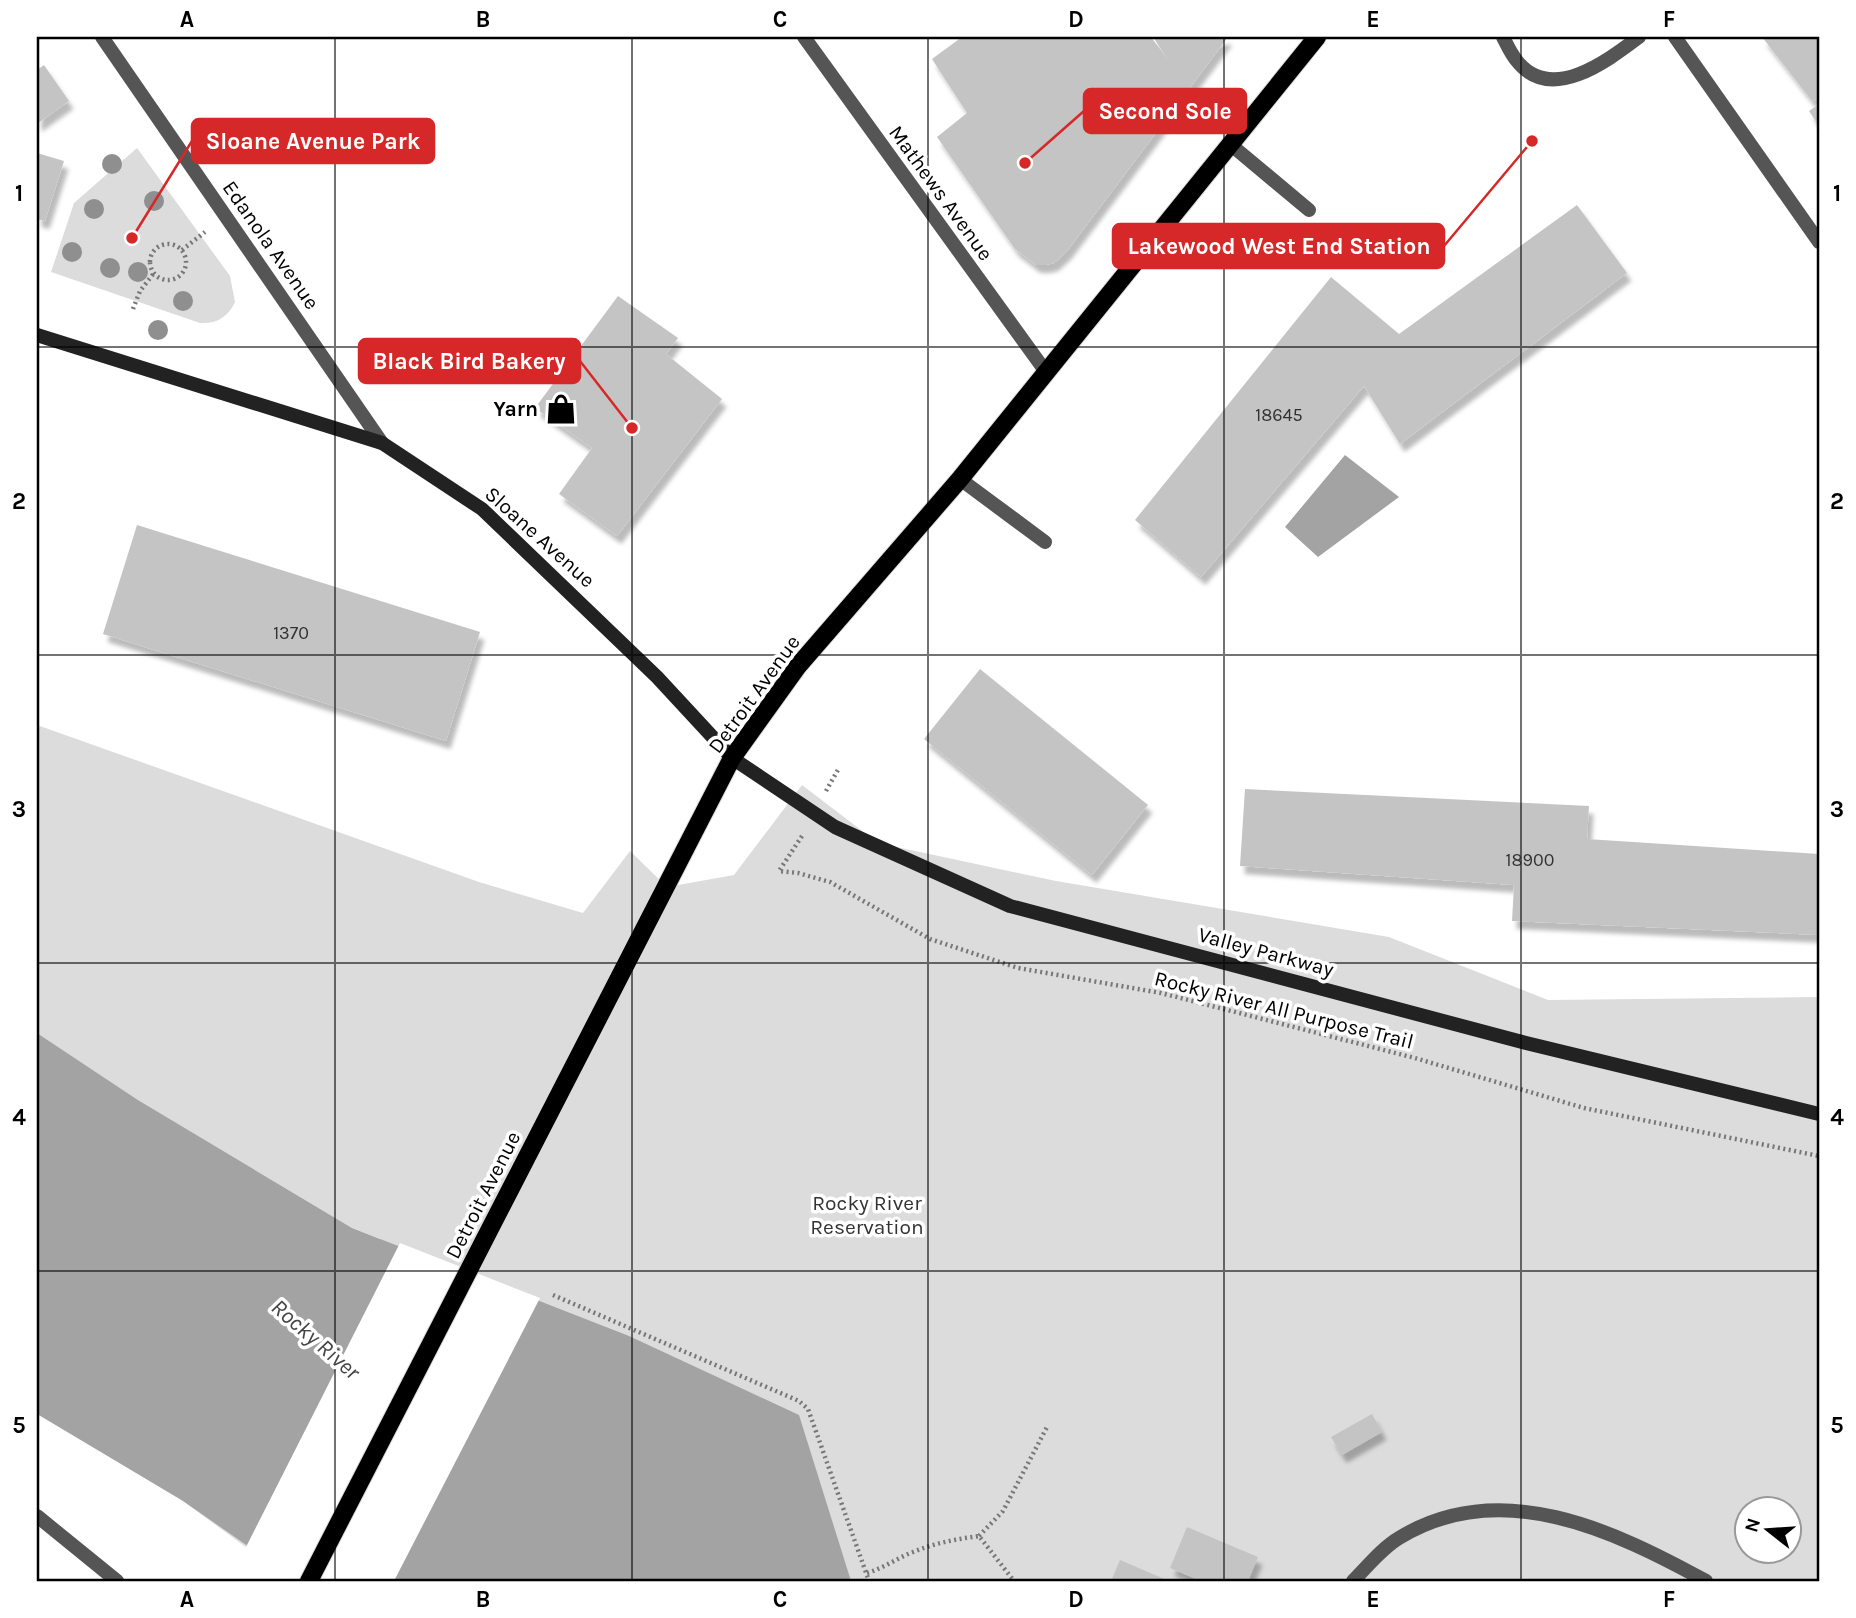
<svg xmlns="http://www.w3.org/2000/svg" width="1856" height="1618" viewBox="0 0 1856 1618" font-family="Karla,sans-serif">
<defs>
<filter id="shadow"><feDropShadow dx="4.5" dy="8" stdDeviation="2" flood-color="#0004"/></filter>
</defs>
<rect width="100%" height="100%" fill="#fff"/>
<path fill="#dcdcdc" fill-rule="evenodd" d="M137,148L230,276L235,302C228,317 217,324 200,323L51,272L74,203Z
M37,725L479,882L583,913L630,851L667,887L734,875L802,785L878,843L1056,881L1389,937L1548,1000L1819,997V1581H292L183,1501L381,1239L352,1228L138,1100L37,1033ZM1748,1510H1790V1552H1748Z"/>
<path fill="#a3a3a3" d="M1345,455L1399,497L1318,557L1285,527Z
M37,1033L138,1100L352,1228L629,1336L799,1415L851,1581H298L183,1501L37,1414Z"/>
<path fill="#fff" d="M400,1243L540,1298L394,1581H292L245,1549Z"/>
<path fill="#c4c4c4" filter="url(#shadow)" d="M962,37H1151L1169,61L1153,37H1228L1067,251L1054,263L1046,265H1036L1015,249L937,137L967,113L932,59Z
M1762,37H1819V97L1812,101Z
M44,65L69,101L37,124V70Z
M1819,104V126L1809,111Z
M37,153L64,161L45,221L37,219Z
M1577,205L1627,273L1400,444L1364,386L1201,577L1135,520L1331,277L1399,334Z
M618,296L678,338L666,354L722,399L617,536L559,494L592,448L535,408Z
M137,525L480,632L446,741L103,634Z
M980,669L1148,805L1092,875L924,739Z
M1245,789L1589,806L1587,839L1819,854V935L1512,921L1514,885L1240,866Z
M1372,1414L1382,1432L1342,1455L1331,1437Z
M1187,1527L1258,1557L1248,1581H1201L1170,1568Z
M1120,1560L1169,1581H1111Z"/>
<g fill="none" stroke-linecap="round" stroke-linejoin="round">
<g stroke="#dbdbdb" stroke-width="20">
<path id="primary" d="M309,1581L732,758L798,666L960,479L1317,37"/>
</g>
<path stroke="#777" stroke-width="4.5" stroke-dasharray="2 3.5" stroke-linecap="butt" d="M150 262a18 18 0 1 1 36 0a18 18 0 1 1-36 0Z
M182,250L205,232
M133,309L140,291L154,273
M826,791L839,768
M802,836L779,871L798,873L830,882L930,939L1018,968L1161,993L1415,1058L1584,1108L1819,1156
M553,1295L799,1401L808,1409L869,1581
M979,1536L1003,1511L1047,1427
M867,1573C884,1568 897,1558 913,1552C935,1543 957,1539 979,1536L1014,1581"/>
<path stroke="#555" stroke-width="14" d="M1503,37C1507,45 1511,54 1517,61C1551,104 1607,61 1639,37
M1230,144L1309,210
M960,479L1045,542
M37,1516L117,1581"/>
<path stroke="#555" stroke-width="14" d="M102,37L382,443
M804,37L1046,372
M1675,37L1819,242
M1353,1581C1367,1567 1382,1548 1399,1538C1500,1476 1613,1530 1706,1581"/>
<path stroke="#222" stroke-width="14" d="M37,335L382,443L482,509L657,677L732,758L835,827L1010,906L1526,1043L1819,1114"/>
<use href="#primary" stroke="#000" stroke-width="18"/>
</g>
<g fill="#8f8f8f">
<circle cx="112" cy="164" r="10"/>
<circle cx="154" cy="201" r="10"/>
<circle cx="94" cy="209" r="10"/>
<circle cx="72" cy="252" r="10"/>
<circle cx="110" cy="268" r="10"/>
<circle cx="138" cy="272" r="10"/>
<circle cx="183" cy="301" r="10"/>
<circle cx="158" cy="330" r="10"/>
</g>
<path fill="none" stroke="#000" stroke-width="2" stroke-opacity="0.55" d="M335,37V1581M632,37V1581M928,37V1581M1224,37V1581M1521,37V1581M37,347H1819M37,655H1819M37,963H1819M37,1271H1819"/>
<defs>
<g id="shop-bare" transform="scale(2.415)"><path d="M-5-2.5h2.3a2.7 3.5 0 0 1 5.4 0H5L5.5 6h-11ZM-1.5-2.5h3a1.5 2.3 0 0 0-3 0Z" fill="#000" stroke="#fff" stroke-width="2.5" paint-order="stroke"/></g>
</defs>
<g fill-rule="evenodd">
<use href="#shop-bare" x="561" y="409"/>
</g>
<g text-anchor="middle" stroke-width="7" stroke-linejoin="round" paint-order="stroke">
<g font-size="18" fill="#313131">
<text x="1279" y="421">18645</text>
<text x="291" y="639">1370</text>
<text x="1530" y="866">18900</text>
</g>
<g font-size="21" fill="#000" stroke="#fff">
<text transform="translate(941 193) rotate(54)" y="7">Mathews Avenue</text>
<text transform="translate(271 245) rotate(55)" y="7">Edanola Avenue</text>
<text transform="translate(540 537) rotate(42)" y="7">Sloane Avenue</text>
<text transform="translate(754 694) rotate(-54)" y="7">Detroit Avenue</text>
<text transform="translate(1266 952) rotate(15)" y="7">Valley Parkway</text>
<text transform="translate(1284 1010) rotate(14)" y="7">Rocky River All Purpose Trail</text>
<text transform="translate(483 1195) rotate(-63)" y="7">Detroit Avenue</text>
</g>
<g font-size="21" font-weight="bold" fill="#000" stroke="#fff" text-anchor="end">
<text x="538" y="416">Yarn</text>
</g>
<g font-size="21" fill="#333" stroke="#fff">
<text x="867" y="1210">Rocky River<tspan x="867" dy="24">Reservation</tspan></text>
</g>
<g font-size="23" font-style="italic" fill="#444" stroke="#fff">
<text transform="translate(316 1339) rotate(41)" y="8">Rocky River</text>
</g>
</g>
<path fill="none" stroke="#d62828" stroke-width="2.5" d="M1025 163L1084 111M132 238L192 141M1532 141L1444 246M632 428L580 361"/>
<g fill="#d62828" stroke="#fff" stroke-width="2.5">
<circle cx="1025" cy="163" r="7"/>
<circle cx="132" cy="238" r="7"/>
<circle cx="1532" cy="141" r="7"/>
<circle cx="632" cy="428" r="7"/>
</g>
<g fill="#d62828" stroke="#d62828" stroke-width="2.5">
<rect x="1084" y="89" width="162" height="44" rx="7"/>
<rect x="192" y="119" width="242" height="44" rx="7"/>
<rect x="1113" y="224" width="331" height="44" rx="7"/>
<rect x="359" y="339" width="221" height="44" rx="7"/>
</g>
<g font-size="23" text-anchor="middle" font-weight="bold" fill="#fff">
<text x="1165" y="119">Second Sole</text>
<text x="313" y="149">Sloane Avenue Park</text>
<text x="1279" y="254">Lakewood West End Station</text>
<text x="469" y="369">Black Bird Bakery</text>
</g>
<rect width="1856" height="1618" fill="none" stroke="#ffffff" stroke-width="77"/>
<g transform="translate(1768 1530) rotate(287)"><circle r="33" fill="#ffffff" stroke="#999999" stroke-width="2"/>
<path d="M0-5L12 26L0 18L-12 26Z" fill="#000000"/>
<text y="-10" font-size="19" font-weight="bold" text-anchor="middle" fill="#000000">N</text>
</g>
<rect x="38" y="38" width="1780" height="1542" fill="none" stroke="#000" stroke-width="2.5"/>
<g font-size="23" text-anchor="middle" font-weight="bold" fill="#000">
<text x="187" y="27">A</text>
<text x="483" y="27">B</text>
<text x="780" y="27">C</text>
<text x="1076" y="27">D</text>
<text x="1373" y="27">E</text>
<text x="1669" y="27">F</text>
<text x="19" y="201">1</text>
<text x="1837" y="201">1</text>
<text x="19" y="509">2</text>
<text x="1837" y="509">2</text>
<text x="19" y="817">3</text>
<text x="1837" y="817">3</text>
<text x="19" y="1125">4</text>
<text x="1837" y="1125">4</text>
<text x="19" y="1433">5</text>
<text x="1837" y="1433">5</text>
<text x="187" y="1607">A</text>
<text x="483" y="1607">B</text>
<text x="780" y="1607">C</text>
<text x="1076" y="1607">D</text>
<text x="1373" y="1607">E</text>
<text x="1669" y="1607">F</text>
</g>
</svg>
